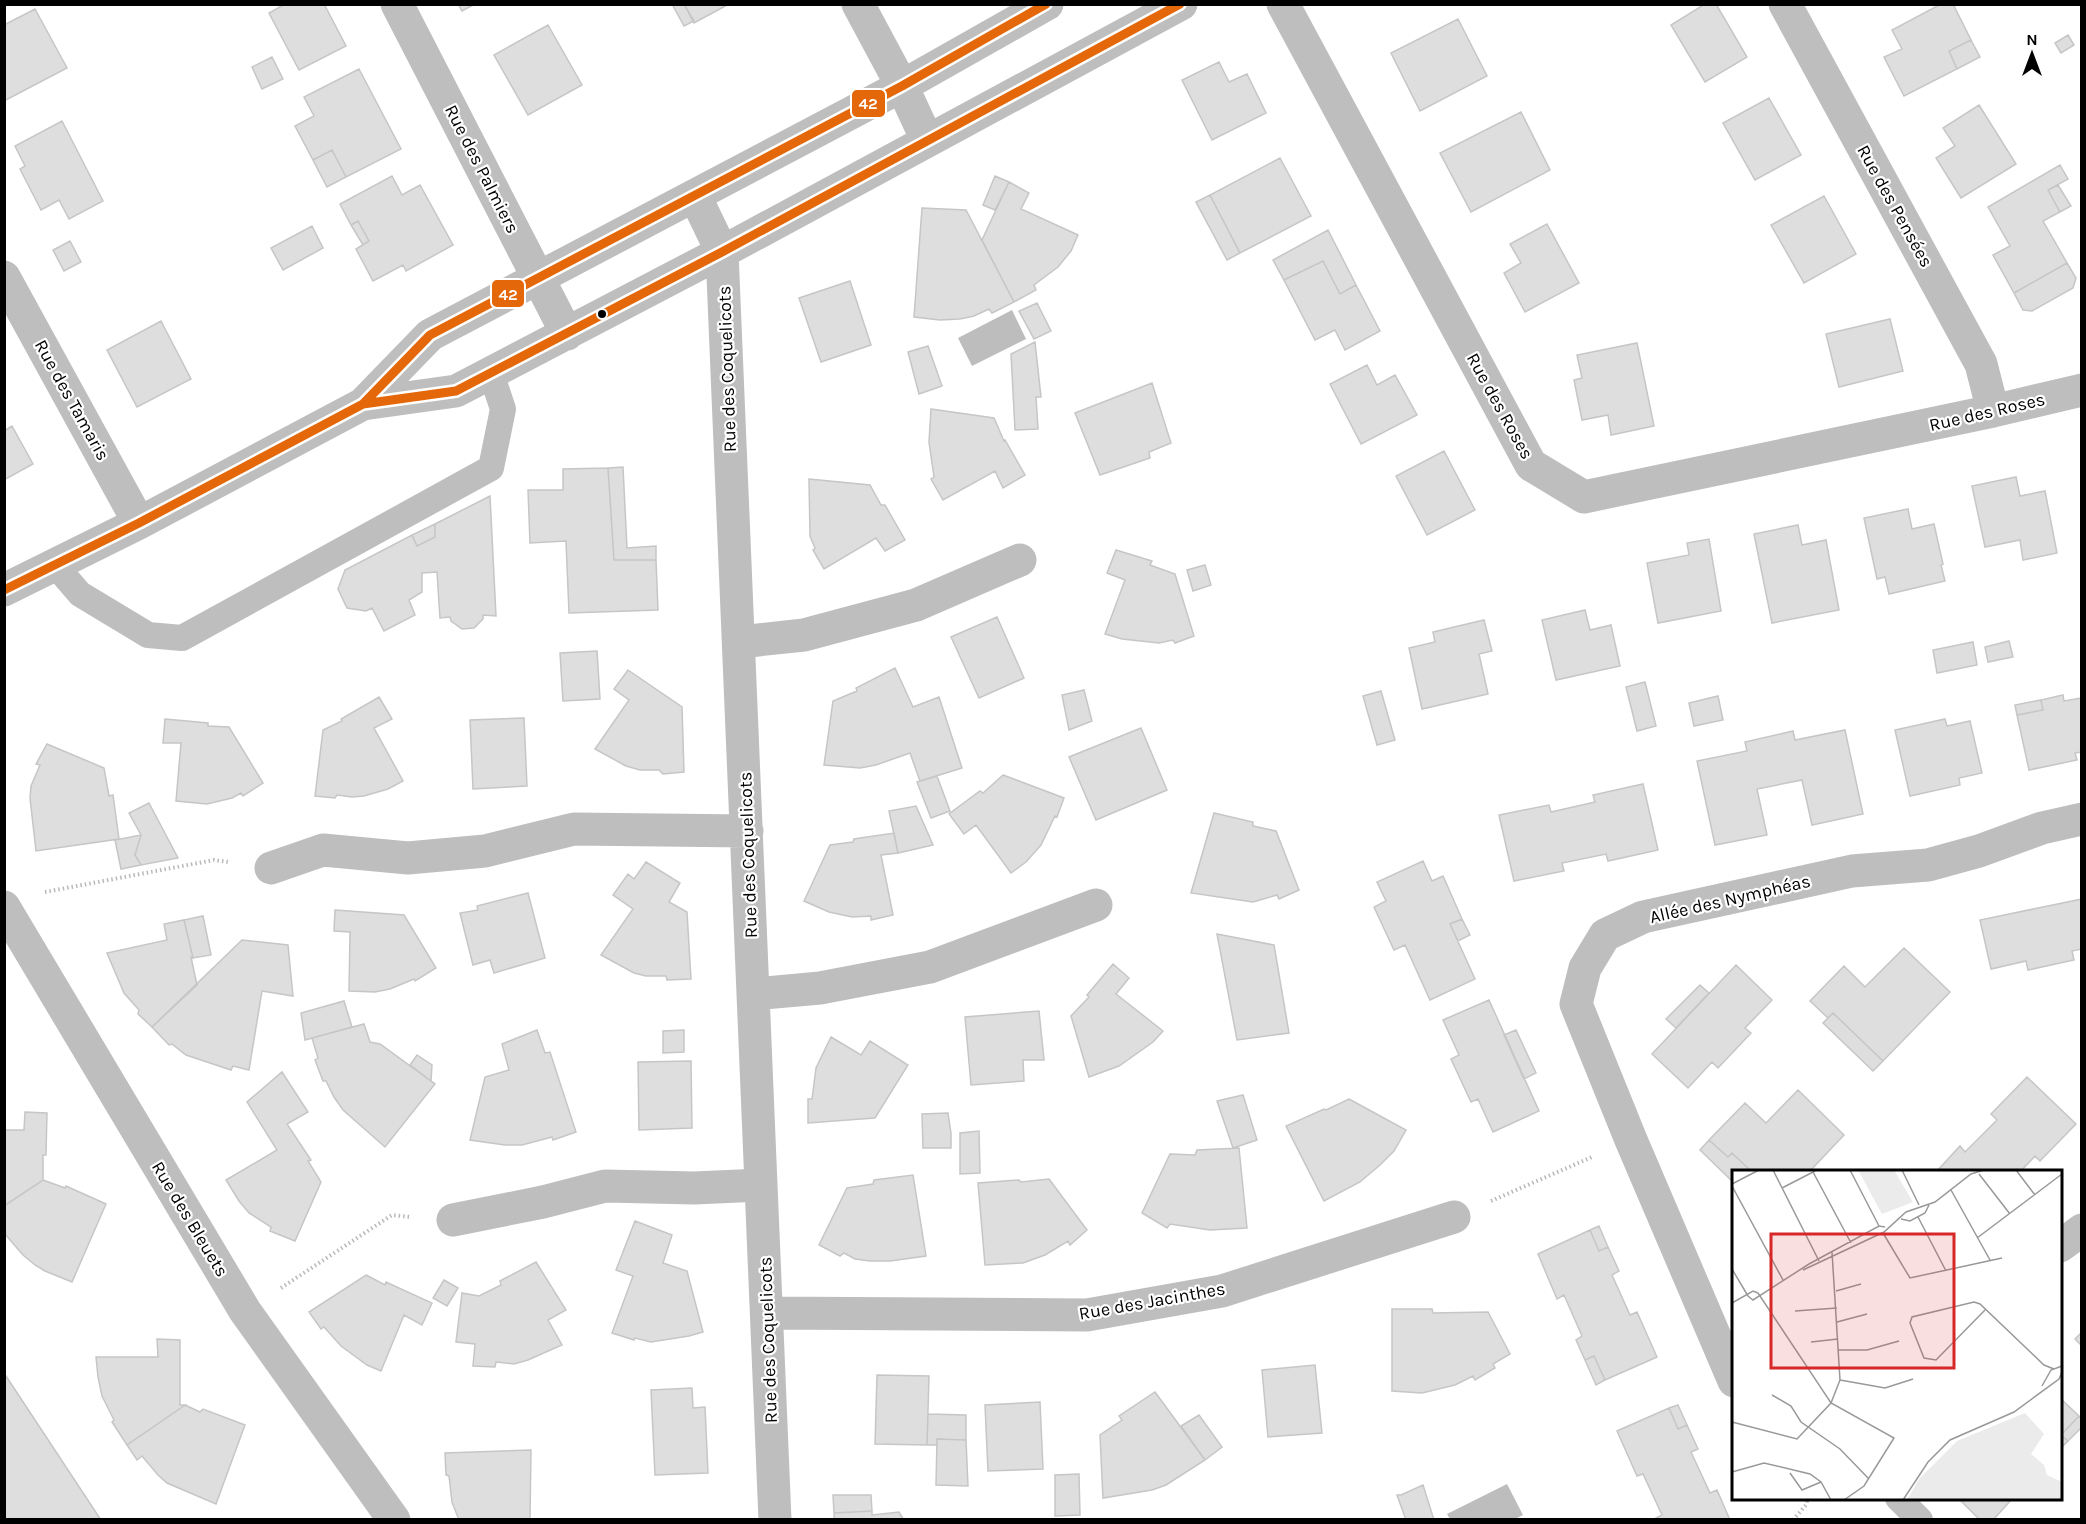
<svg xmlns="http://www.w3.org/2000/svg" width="2086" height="1524" viewBox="0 0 2086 1524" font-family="Karla,sans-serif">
<rect width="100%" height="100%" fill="#fff"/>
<path fill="#bdbdbd" d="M1012,310L1026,339L972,366L958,338Z
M1507,1484L1523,1515L1515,1519H1450L1447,1514Z"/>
<path fill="#dedede" stroke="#c6c6c6" stroke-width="1.5" d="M285,4H324L346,46L299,70L269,13Z
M458,4H475L462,11Z
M672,4H684L694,21L684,26Z
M684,4H729L694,23Z
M1705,4H1716L1747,57L1705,82L1671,25Z
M1941,4H1953L1971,40L1949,51L1957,69L1904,96L1884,57L1902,49L1892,30Z
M35,9L67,68L4,101V25Z
M1458,19L1487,76L1420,111L1391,53Z
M548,25L582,85L528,115L494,55Z
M2068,35L2074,45L2061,53L2055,43Z
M1971,40L1980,57L1957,69L1949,51Z
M272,57L283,79L262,89L252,67Z
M1219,62L1229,82L1247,74L1266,113L1212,140L1182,80Z
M359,69L401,149L346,177L332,150L313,160L295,126L314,116L304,97Z
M1769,98L1801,155L1755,180L1723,123Z
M1979,105L2016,164L1961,198L1936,158L1955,146L1943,128Z
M1521,112L1550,170L1471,212L1440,153Z
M62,121L103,201L69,219L59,200L41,210L20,169L25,166L15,146Z
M332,150L346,177L327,187L313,160Z
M1280,158L1311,216L1240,253L1210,195Z
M2060,165L2068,179L2048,190L2060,212L2043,221L2067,263L2014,293L1993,255L2010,246L1988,207Z
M392,176L402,195L420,185L453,245L406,271L403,265L373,281L356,249L369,241L358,221L351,225L340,204Z
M995,176L1009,182L995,210L983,205Z
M1009,182L1029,193L1021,209L1078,235L1071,251L1058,267L1034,285L1036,290L1014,302L982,240Z
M2058,185L2071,206L2060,212L2048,190Z
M1210,195L1240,253L1227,260L1196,202Z
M1824,196L1856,254L1804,283L1771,225Z
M922,208L966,210L1014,302L992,313L989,309L974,316L960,319L940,320L914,317Z
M358,221L369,241L363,245L351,225Z
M1547,224L1579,283L1525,312L1504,273L1521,263L1510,244Z
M312,226L323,248L283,270L271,248Z
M1328,230L1356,285L1340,294L1323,261L1284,280L1273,260Z
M70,241L81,262L64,271L53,250Z
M1323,261L1340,294L1356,285L1380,331L1345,350L1335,330L1315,340L1284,280Z
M2067,263L2076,278L2073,288L2032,311L2023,310L2014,293Z
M850,281L871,345L821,362L799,298Z
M1037,303L1051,331L1034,339L1019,311Z
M1890,319L1903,371L1839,387L1826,334Z
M161,321L191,379L137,407L107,350Z
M1035,342L1041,397H1036L1038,429L1015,430L1011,354Z
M1637,343L1654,426L1611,435L1608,415L1582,420L1574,380L1582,378L1577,355Z
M928,346L942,386L919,394L908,352Z
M1367,365L1377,385L1395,375L1417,415L1361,444L1330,384Z
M1152,383L1171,443L1149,452L1150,458L1100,475L1075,413Z
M931,409L994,418L1004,441L1005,440L1025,475L1003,488L995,471L943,500L931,479L934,477L929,442Z
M12,426L33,464L4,480V431Z
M1444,451L1475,510L1427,535L1396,476Z
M623,467L627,548L656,546V560H614L608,468Z
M608,468L614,560H656L658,610L569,613L566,541L530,543L528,490H563V469Z
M2016,477L2020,496L2045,491L2057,553L2023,560L2020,540L1985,547L1972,486Z
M809,479L870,485L881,505H885L905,540L885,551L876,538L824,569L813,550L815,548L810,536Z
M490,496L496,616L483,615V619L474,628L462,629L451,621L450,617L440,618L437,572L422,573V592L409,600L415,615L384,631L372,608L366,611L347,608L338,589L345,570L412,535L417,546L435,537V524Z
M1908,509L1912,529L1934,524L1943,564L1941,565L1945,581L1889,594L1885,577L1877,579L1864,518Z
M435,524V537L417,546L412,535Z
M1798,525L1802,545L1826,540L1839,610L1772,623L1754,534Z
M1709,539L1721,611L1658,623L1647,563L1689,555L1687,543Z
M1116,550L1152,561L1150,565L1175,574L1194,636L1175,643L1173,640L1159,643L1122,639L1105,634L1125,580L1107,573Z
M1205,565L1211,585L1193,591L1187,570Z
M1585,610L1590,630L1611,625L1620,666L1556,680L1542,620Z
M997,617L1024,678L979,698L951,637Z
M1484,620L1492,651L1479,654L1488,694L1422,709L1409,648L1435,642L1433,632Z
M2009,641L2013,657L1988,662L1985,647Z
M1973,642L1977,665L1937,673L1933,650Z
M597,651L600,699L563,701L560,653Z
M895,668L913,707L939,697L962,768L920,781L910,753L876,765L860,768L824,765L833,701L857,691L856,688Z
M628,670L682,707L684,772L663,774L659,770H640L626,766L595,749L629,700L614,689Z
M1645,682L1656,726L1637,731L1626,687Z
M1084,690L1092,721L1069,730L1062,695Z
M1381,691L1395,740L1377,745L1363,696Z
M2063,695L2064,701L2082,698V752L2075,753L2077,760L2029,770L2017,715L2043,710L2041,700Z
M1718,696L1723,720L1694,726L1689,703Z
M379,697L392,719L374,728L403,781L388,789L364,796L352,797L337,795L335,798L315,796L323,730L342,721L341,719Z
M2041,700L2043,710L2017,715L2015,705Z
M524,718L527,786L473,789L470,720Z
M165,719L208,723V726L229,727L263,783L243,796L241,793L232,798L207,804L176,801L181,743H163Z
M1945,719L1947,726L1970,721L1982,773L1959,778L1960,785L1910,796L1895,730Z
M1141,728L1167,790L1096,820L1069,757Z
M1845,730L1863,814L1812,825L1802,780L1757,789L1767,835L1715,845L1697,761L1747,751L1745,742L1793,731L1795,740Z
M47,744L104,768L109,796L113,795L119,839L36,851L30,798L31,786L40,765L36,764Z
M1003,775L1064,798L1057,817L1055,816L1041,845L1026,862L1011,873L976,825L964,834L949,814L980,791L983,793Z
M937,776L950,811L931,818L917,782Z
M1643,784L1658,850L1608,861L1606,854L1562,863L1564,871L1514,881L1499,815L1549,805L1551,812L1595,802L1593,795Z
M149,803L178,858L141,865L135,855L141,835L129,813Z
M916,806L933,845L898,853L889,811Z
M1214,813L1253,822V826L1276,831L1299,890L1279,899L1277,895L1253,902L1191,893Z
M894,833L898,853L881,855L893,915L871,920V916L852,917L829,912L804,901L830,845L853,842L854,839Z
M141,835L135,855L141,865L121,869L115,840Z
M1423,861L1432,881L1443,876L1462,919L1450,924L1475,979L1430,1000L1405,945L1394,950L1374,907L1386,901L1377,882Z
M646,862L680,883L669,902L687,912L691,979L667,980L666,976H646L634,973L601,955L633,909L613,895L628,874L634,879Z
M528,893L545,958L494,973L490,960L473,965L460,913L478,910L477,906Z
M2082,899V949L2072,951L2074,960L2028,970L2026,961L1991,969L1980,920Z
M335,910L404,915L436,968L415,981L414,979L390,989L375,992L349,991L350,932L334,931Z
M203,916L211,955L193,958L184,920Z
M1462,919L1470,935L1458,941L1450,924Z
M184,920L193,958L191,957L197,985L152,1027L138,1014L139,1010L124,993L107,953L167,940L164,924Z
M1217,934L1274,945L1289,1033L1237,1040Z
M242,940L288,945L293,996L262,991L249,1070L233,1066L231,1070L186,1055L172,1044L169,1045L152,1027Z
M1904,948L1950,992L1883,1061L1833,1013L1828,1018L1810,1001L1844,966L1865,987Z
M1113,964L1129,978L1116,994L1163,1031L1153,1042L1119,1066L1089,1077L1071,1016L1089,997L1087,995Z
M1736,965L1772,1000L1745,1028L1751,1033L1718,1068L1712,1062L1688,1088L1652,1054Z
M1700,985L1709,993L1676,1028L1666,1019Z
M1489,1000L1539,1111L1493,1132L1478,1099L1471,1102L1451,1059L1459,1055L1443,1020Z
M344,1001L352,1027L305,1040L301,1013Z
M1039,1011L1044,1060H1023L1024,1081L971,1085L965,1017Z
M1833,1013L1883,1061L1873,1071L1823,1023Z
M364,1024L370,1042L380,1044L435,1084L385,1147L343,1110L334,1097L326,1081H323L315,1060L318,1058L312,1038Z
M537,1030L545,1053L550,1052L576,1132L553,1140L552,1137L522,1145H505L470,1140L485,1077L509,1070L502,1044Z
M684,1030V1052L663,1053V1031Z
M1516,1030L1536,1073L1524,1079L1504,1035Z
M831,1037L861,1055L870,1041L908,1065L875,1118L808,1123V1099H812L816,1068Z
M417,1055L432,1065L431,1081L410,1065Z
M691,1061L692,1128L639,1130L638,1062Z
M282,1072L308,1112L287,1124L311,1160L308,1161L321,1182L295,1241L270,1231L271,1227L249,1213L239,1201L226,1180L277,1150L247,1102Z
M2027,1077L2076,1124L2040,1161L2035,1156L2020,1172H1936L1960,1146L1965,1152L1997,1120L1991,1114Z
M1798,1090L1844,1135L1809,1172H1752L1732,1153L1728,1157L1709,1140L1745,1103L1766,1123Z
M1243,1095L1257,1140L1233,1148L1217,1101Z
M1349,1099L1406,1130L1394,1151L1380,1165L1360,1182L1324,1201L1286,1126L1324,1109L1326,1110Z
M25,1112L47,1113L46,1155H43V1180L4,1206V1130H24Z
M948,1113L951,1133V1148H923L922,1114Z
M979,1131L980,1173L960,1174V1133Z
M1709,1140L1728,1157L1732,1153L1752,1172H1734V1183L1700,1150Z
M1239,1148L1247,1228L1210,1230L1170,1224L1167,1228L1142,1213L1170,1154L1195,1155L1197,1150Z
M913,1175L926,1256L890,1261H870L855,1259L844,1253L840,1256L819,1245L847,1188L873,1184L874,1180Z
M1049,1179L1087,1230L1070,1245L1068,1241L1045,1255L1023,1263L985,1265L978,1183L1019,1180L1021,1182Z
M43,1180L65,1188L66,1186L106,1204L72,1282L45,1271L35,1265L23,1255L4,1233V1206Z
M635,1221L672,1235L663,1263L687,1271L703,1332L689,1336L651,1342L635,1338L634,1340L612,1333L633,1276L616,1270Z
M1599,1226L1608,1247L1599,1251L1590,1230Z
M1590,1230L1599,1251L1608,1247L1619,1271L1612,1275L1630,1315L1637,1312L1657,1357L1605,1380L1594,1356L1585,1360L1576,1340L1582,1336L1564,1295L1557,1299L1538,1254Z
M536,1262L566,1310L548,1320L562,1345L528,1360L514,1364L496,1362L495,1367L473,1366L475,1344L456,1342L462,1293L479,1296L501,1285L500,1281Z
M366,1275L385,1285L386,1282L432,1303L422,1325L404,1315L381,1371L367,1365L341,1346L324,1327L321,1329L309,1312Z
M444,1280L458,1288L447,1306L433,1298Z
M1392,1309H1432L1433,1313L1488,1312L1510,1354L1493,1364L1495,1368L1475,1380L1473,1376L1455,1385L1422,1393L1392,1391Z
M2082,1332V1345H2081L2075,1339Z
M157,1339L180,1340V1405H185L127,1445L112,1422L114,1420L102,1396L98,1377L96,1357H158Z
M1594,1356L1605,1380L1596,1385L1585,1360Z
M1315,1365L1322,1433L1268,1437L1262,1370Z
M4,1373L101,1520H4Z
M877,1375L929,1376L927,1445L875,1444Z
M692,1388L693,1408L705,1407L708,1473L655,1475L651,1390Z
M1155,1392L1205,1460L1166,1485L1152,1490L1103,1498L1100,1435L1122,1420L1119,1416Z
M2060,1398L2079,1416L2061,1435L2068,1441L2060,1449Z
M1040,1402L1043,1469L988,1471L985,1405Z
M185,1405L200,1412L203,1409L245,1425L216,1504L167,1483L158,1475L142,1456L137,1460L127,1445Z
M1678,1405L1687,1425L1678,1429L1669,1408Z
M1669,1408L1678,1429L1687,1425L1698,1449L1691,1452L1710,1493L1717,1490L1730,1520H1656V1518L1662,1515L1643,1474L1637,1476L1617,1431Z
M928,1414L966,1415V1440L937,1439V1445H927Z
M1199,1415L1222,1447L1205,1460L1181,1426Z
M2079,1416L2082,1419V1427L2068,1441L2061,1435Z
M937,1439L966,1440L968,1486L936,1485Z
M531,1450L530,1519L459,1520L452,1502L449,1476L446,1475L445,1453Z
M1079,1474L1080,1515L1055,1516V1475Z
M1423,1485L1434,1520H1406L1397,1495H1401Z
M833,1495H871L872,1511L834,1513Z
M1958,1498H2013L1993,1520H1980Z
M872,1511V1515L899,1512L904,1520H834V1513Z"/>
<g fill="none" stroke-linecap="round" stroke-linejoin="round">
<path stroke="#b9b9b9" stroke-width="4" stroke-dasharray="1.5 3" stroke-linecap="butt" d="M45,892L214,860L229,862
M1491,1201L1592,1157
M281,1288L392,1215L411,1217
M1793,1520L1806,1505L1808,1498"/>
<path stroke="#bebebe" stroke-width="26" d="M55,565L80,594L148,635L182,638L491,468L503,409L491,373
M1898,1498L1920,1520"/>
<path stroke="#bebebe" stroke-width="33" d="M397,4L567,334
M858,4L902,86L927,140
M1283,4L1531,465L1584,497L1993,411L2082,390
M1785,4L1981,364L1993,411
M695,196L722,252L775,1520
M4,277L139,523
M363,404L456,391L722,252L1181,4
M4,590L139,523L363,404L430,335L902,86L1047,4
M739,642L804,635L916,605L1020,560
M271,868L323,850L408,858L485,851L574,829L747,831
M4,907L245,1311L394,1520
M753,994L820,988L930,967L1096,905
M453,1220L543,1202L605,1186L694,1188L761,1185
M2060,1246L2082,1230
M767,1313L1087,1315L1222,1291L1454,1217
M1734,1381L1631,1140L1576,1004L1585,968L1605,935L1643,917L1852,871L1928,865L1979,851L2042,828L2082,819"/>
<g stroke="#fff" stroke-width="14">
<path id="bus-1" d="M346,413L363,404L430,335L902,86L1046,4
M4,590L139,523L363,404L456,391L722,252L1180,4"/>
</g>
<use href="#bus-1" stroke="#e46809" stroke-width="9"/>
</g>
<circle fill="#000" stroke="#fff" stroke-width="2" cx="602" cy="314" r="5"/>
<g text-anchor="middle" stroke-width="4.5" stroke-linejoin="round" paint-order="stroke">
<g font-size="18" fill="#000" stroke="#fff">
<text transform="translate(482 169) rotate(63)" y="6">Rue des Palmiers</text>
<text transform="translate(1895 206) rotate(61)" y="6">Rue des Pensées</text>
<text transform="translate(727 369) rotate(-92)" y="6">Rue des Coquelicots</text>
<text transform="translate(72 400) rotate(61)" y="6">Rue des Tamaris</text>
<text transform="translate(1500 406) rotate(61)" y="6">Rue des Roses</text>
<text transform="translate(1987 412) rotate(-13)" y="6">Rue des Roses</text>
<text transform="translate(748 855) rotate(-92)" y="6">Rue des Coquelicots</text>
<text transform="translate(1730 899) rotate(-13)" y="6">Allée des Nymphéas</text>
<text transform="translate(190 1219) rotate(59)" y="6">Rue des Bleuets</text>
<text transform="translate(1152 1301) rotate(-10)" y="6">Rue des Jacinthes</text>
<text transform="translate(768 1340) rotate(-92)" y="6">Rue des Coquelicots</text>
</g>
</g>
<g transform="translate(1732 1170)">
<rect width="330" height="330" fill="#fff"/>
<path d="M126,0H162L181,32L150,44ZM293,243L312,264L299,284L312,295L315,305L330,312V330H175L187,309L225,271Z" fill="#ebebeb"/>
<path fill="none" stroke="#999" stroke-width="1.5" d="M41,0L87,91M118,0L147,56M170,0L187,35M284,0L303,25M81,2L119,73M247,4L278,44M0,14L27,0M0,16L51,110M50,18L83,1M219,20L258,90M186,47L214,101M169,49L178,51L193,43L197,35M151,63L178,108L270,88M245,68L330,4M0,99L16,126M71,100L152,62L174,42L203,32L239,4L252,0M104,121L129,114M26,123L99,233L162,268L132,316L112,330M16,126L21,130L77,94L147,56L153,57M0,133L21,121L26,123M253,140L204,190L192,188L178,153L180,147L242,132L248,134L312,195L322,199M63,141L105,138M105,152L135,144M79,172L106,169M106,180H135L167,171M108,210L153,218L181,209M310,216L319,200L330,196M40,225L59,236L69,252L108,279L137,309M0,252L65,269L99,233L108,210L100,82M0,302L32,293L78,304L89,312L99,330M58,303L70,320L89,312M171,330L196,292L218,270L282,242L327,209L330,202"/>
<path fill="#d62828" fill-opacity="0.15" stroke="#d62828" stroke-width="3" d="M39,64H222V198H39Z"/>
<rect width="330" height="330" fill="none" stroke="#000" stroke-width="3"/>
</g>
<g stroke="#fff" stroke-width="2">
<rect x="851" y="89" width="35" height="29" rx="6" fill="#e46809"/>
<rect x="491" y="279" width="34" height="29" rx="6" fill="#e46809"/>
</g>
<g font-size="16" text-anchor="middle" font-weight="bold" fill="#fff">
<text x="868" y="109">42</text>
<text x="508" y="300">42</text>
</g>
<rect width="2086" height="1524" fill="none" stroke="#000000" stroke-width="12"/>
<g transform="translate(2032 54)" stroke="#ffffff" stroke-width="4.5" paint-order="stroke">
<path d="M0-4.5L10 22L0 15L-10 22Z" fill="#000000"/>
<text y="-9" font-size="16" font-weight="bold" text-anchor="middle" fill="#000000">N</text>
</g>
</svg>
